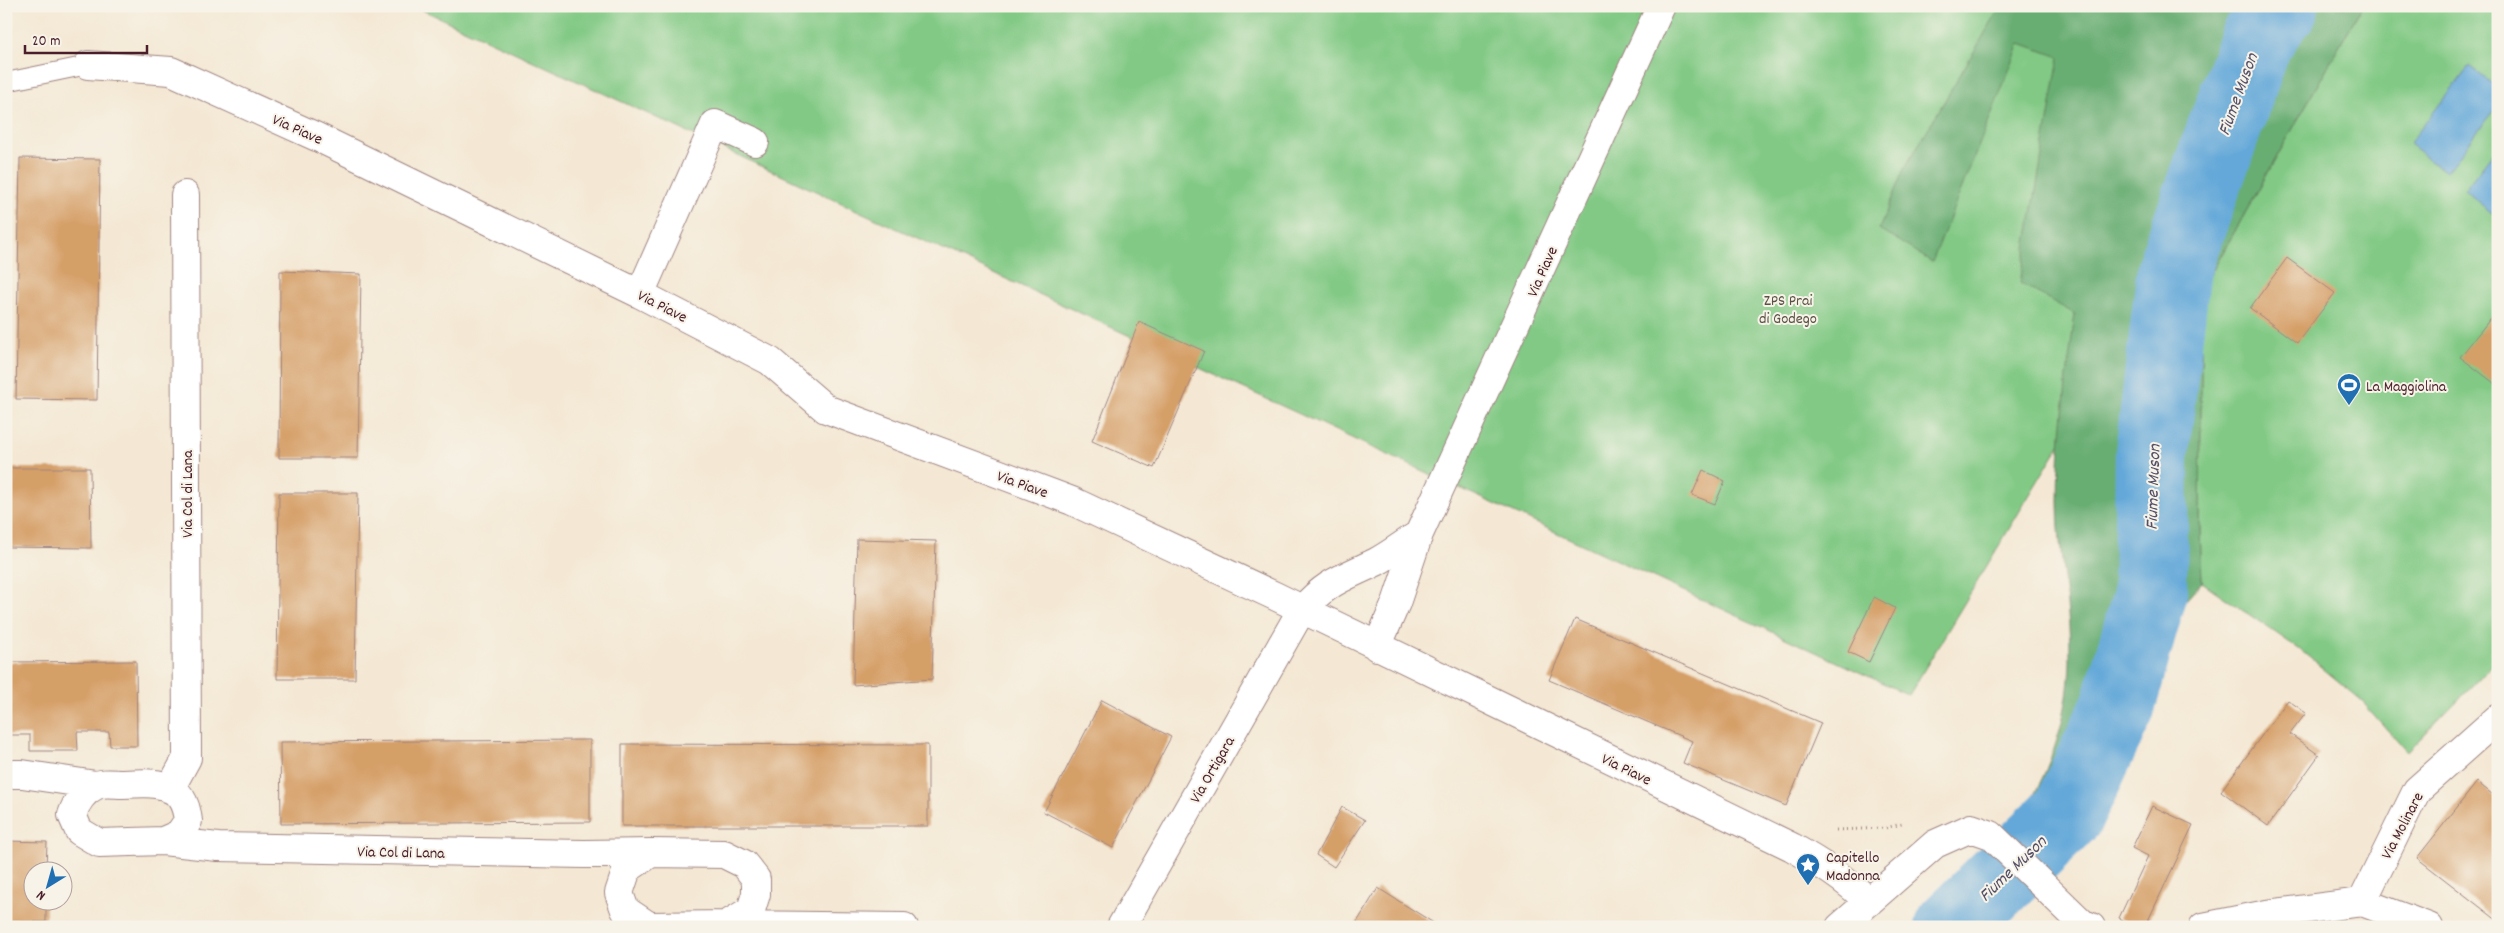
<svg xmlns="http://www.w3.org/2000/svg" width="2504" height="933" viewBox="0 0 2504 933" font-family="Dekko,sans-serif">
<rect width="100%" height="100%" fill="#f7f3e8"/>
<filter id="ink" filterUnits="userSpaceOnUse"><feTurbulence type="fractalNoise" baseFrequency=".02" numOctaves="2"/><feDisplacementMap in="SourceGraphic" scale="10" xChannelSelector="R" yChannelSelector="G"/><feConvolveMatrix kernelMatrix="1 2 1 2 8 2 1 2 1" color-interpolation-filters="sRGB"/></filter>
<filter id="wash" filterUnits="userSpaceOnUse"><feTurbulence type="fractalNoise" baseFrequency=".0096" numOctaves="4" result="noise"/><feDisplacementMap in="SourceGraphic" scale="20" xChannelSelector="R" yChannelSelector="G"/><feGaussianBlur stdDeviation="1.12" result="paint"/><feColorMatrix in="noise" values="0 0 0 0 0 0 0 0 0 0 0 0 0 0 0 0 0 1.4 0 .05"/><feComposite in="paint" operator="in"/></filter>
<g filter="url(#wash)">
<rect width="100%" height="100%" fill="#f4e8d4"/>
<path fill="#81c984" stroke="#667458" d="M414,6H2324L1909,695Z
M2362,6H2498V659L2407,752L2359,698L2299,649L2202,582L2200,530L2202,282L2209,277Z"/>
<path fill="#68ad72" stroke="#59664e" d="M2001,6H2362L2209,277L2202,282L2200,530L2202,582L2129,665L2120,738L2099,801L2067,849L2038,816L2030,802C2054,760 2069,710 2070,661C2071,608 2058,555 2058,502C2058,438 2067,376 2075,314L2020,283L2059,57L2020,43L1932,262L1879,229L1904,169Z"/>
<path fill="#64a8d9" stroke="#576482" d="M2469,66L2498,88V106L2446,172L2409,144Z
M2498,146V217L2464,190Z"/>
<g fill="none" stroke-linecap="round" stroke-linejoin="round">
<path stroke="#64a8d9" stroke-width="74" d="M1951,927L2068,813L2118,707L2150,594L2152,453L2174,268L2256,40L2282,6"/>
</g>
<g id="blocks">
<path fill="#d59f67" d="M20,158L100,159L97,400L16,399Z
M2287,258L2335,293L2297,343L2250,308Z
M280,271L361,274L358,458H279Z
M2498,309V386L2460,357Z
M1139,322L1204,351L1154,468L1092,441Z
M6,468H90L91,548L6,547Z
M1703,470L1725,481L1715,504L1692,495Z
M279,493H358L355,679H277Z
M857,539L936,541L932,679L853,685Z
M1874,597L1895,608L1869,662L1848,652Z
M1575,619L1821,723L1786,806L1683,763L1692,741L1549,680Z
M136,661L137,746H110L109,732H77L78,751H30V735H6V662Z
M1102,700L1171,737L1113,848L1044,812Z
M2288,700L2306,713L2290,734L2319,755L2268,826L2221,791Z
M590,740V822L281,824L280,742Z
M622,744L928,745V826H622Z
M2477,782L2498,799V921L2417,858Z
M2152,806L2193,825L2145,927H2136L2119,918L2148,856L2132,848Z
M1342,807L1365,820L1334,867L1316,855Z
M6,841L47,842L46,870H32V900H46V922H6Z
M1378,888L1440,927H1354Z"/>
</g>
</g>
<g filter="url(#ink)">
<use href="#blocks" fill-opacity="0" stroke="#9f8480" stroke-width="1"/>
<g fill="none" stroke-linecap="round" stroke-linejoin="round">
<g stroke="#9f8480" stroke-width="20">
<path id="service" d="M6,82L88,65"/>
</g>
<g stroke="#9f8480" stroke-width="30">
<path id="minor" d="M88,65L171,71L317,137L640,294L770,361L826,409L1072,501L1275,596L1792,847C1820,863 1846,879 1869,902
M640,294L715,124L755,142
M1377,647L1396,603L1419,534L1661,6
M6,774H22L96,785
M170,789L187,758L185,195
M163,841L179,834L188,821C184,780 155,782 122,784C114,784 102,782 95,786C82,792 76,803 72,815L79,831L99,843L163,841L218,847L584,854L651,853
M651,853L724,854L744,864L756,879V894L751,910L726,925L649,926L625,910L619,893L627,869Z
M2362,902L2417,790L2498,718
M726,925L904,927
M1121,927L1301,611C1326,582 1343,578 1376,562C1391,554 1405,543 1419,534
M1840,927L1935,844L1971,828L1991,835L2082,923L2091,927
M2203,927L2267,914L2362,902L2429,927"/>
</g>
<path stroke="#9f8480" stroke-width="3" stroke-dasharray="1 4" stroke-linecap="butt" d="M1836,830L1885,828L1902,824"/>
<use href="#service" stroke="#fff" stroke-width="18"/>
<use href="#minor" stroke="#fff" stroke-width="28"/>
</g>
</g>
<defs>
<g id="stadium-pin" transform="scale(1.25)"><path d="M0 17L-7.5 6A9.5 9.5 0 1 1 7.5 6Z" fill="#1f6fb2" stroke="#f7f3e8"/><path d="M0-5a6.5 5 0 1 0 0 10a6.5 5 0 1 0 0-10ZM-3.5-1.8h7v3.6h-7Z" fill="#fff"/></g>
<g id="sight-pin" transform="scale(1.25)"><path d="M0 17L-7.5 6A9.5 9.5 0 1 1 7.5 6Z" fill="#1f6fb2" stroke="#f7f3e8"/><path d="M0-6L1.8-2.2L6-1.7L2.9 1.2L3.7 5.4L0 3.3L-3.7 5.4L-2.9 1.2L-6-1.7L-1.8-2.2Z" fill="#fff"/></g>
</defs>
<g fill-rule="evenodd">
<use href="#stadium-pin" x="2349" y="385"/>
<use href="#sight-pin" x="1808" y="865"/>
</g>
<g text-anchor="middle" stroke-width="4" stroke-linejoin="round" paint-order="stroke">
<g font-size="16" fill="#4a1f2b" stroke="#f7f3e8">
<text transform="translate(298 128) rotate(24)" y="6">Via Piave</text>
<text transform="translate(1541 271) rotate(-66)" y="6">Via Piave</text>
<text transform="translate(663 305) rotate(27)" y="6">Via Piave</text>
<text transform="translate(1023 483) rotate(20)" y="6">Via Piave</text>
<text transform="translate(186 494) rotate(-90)" y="6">Via Col di Lana</text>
<text transform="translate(1627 768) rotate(26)" y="6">Via Piave</text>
<text transform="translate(1211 769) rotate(-60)" y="6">Via Ortigara</text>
<text transform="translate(2401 825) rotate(-62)" y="6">Via Molinare</text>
<text transform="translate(401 851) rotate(1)" y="6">Via Col di Lana</text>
</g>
<g font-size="16" fill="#5a5246" stroke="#f7f3e8">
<text x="1788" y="305">ZPS Prai<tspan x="1788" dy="18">di Godego</tspan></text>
</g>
<g font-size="16" fill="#4a1f2b" stroke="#f7f3e8" text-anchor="start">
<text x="2366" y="391">La Maggiolina</text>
<text x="1826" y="862">Capitello<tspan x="1826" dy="18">Madonna</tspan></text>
</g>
<g font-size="18" font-style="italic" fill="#534f68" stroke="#f7f3e8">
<text transform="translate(2237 94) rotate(-70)" y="6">Fiume Muson</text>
<text transform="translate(2152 487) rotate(-88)" y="6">Fiume Muson</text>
<text transform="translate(2012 868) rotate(-44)" y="6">Fiume Muson</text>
</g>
</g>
<rect width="2504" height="933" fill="none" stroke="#f7f3e8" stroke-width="25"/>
<g transform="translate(48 886) rotate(217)"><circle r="24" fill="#f7f3e8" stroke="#b29e9c"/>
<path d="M0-4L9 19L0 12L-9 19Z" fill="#1f6fb2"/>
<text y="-8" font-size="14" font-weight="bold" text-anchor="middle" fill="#4a1f2b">N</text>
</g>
<path d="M25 45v8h122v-8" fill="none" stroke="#4a1f2b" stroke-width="2.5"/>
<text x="32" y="45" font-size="15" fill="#4a1f2b" stroke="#f7f3e8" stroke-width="4" paint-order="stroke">20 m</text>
</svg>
